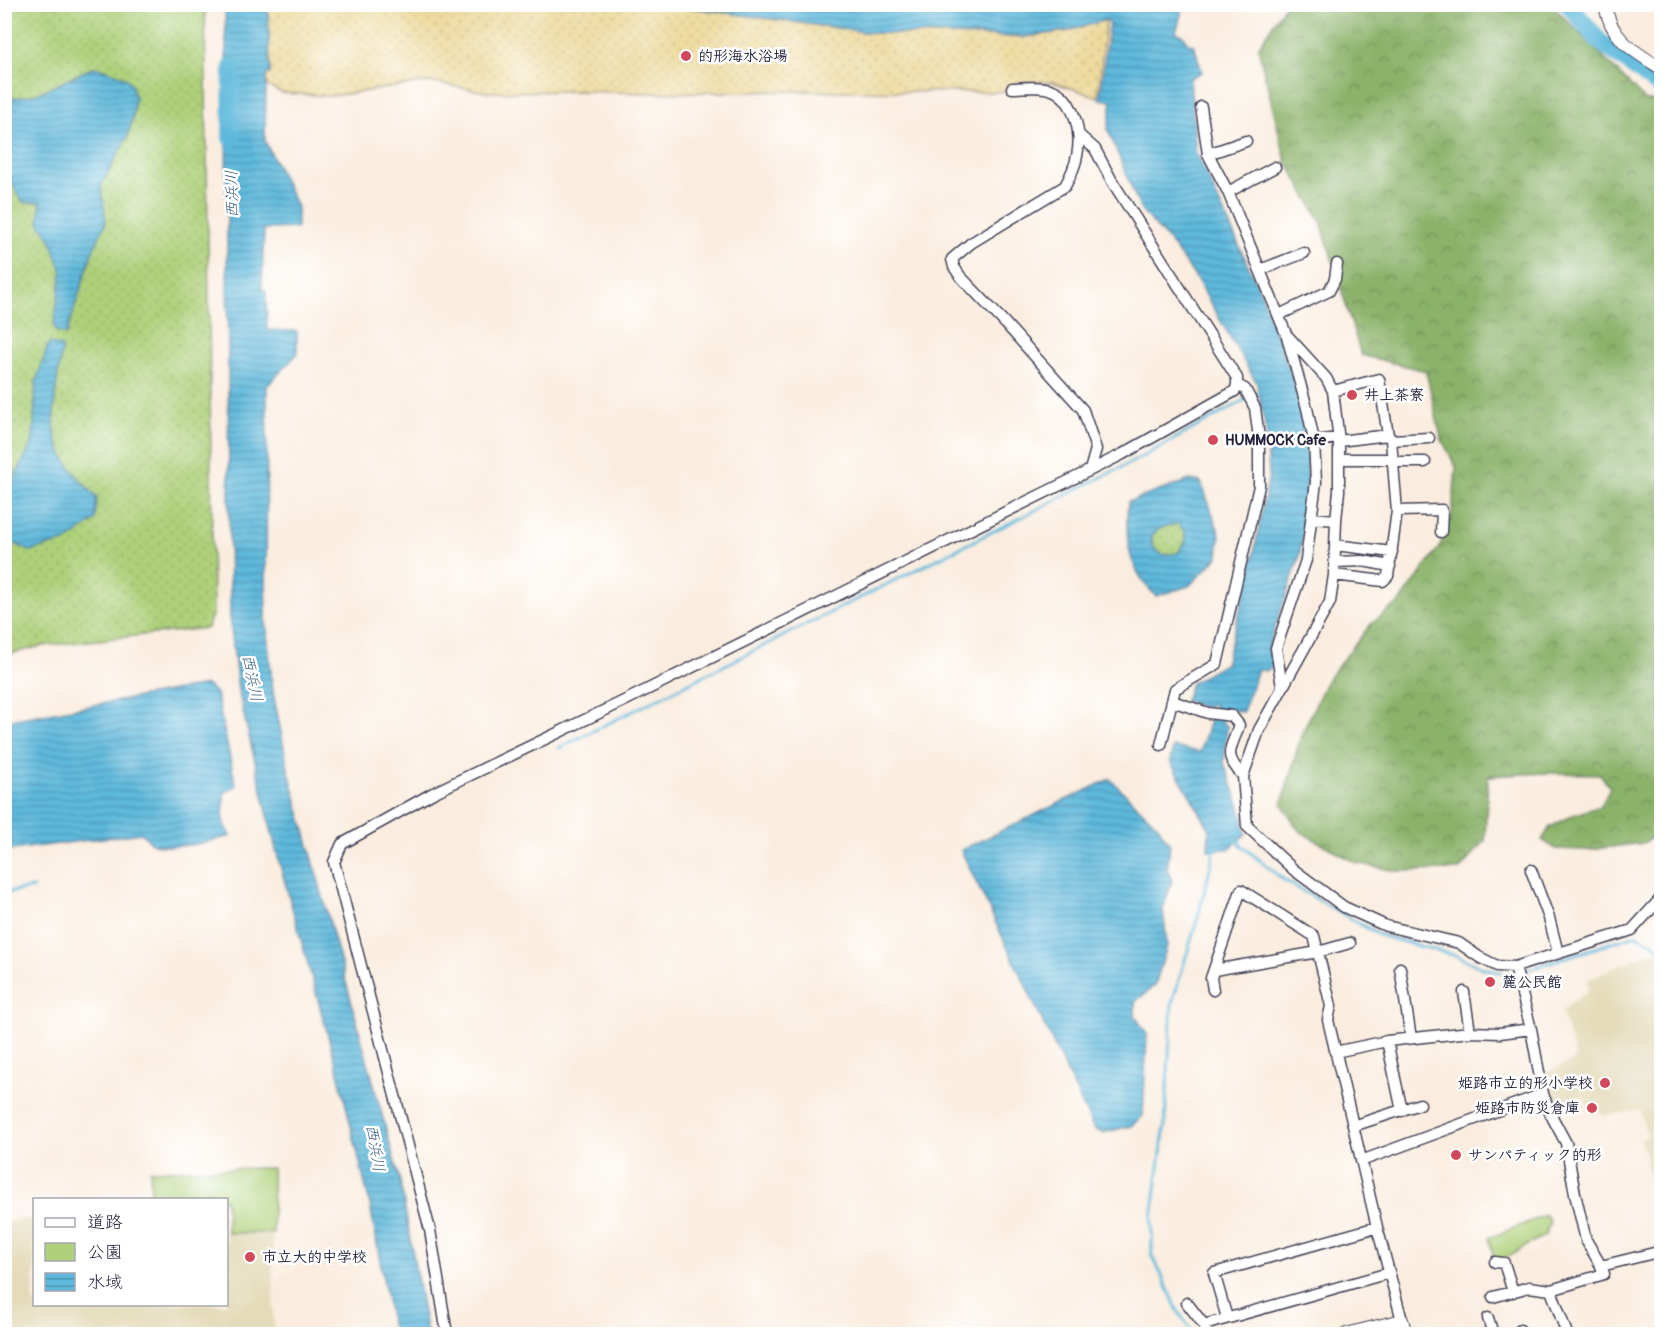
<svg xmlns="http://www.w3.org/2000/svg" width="1666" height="1339" viewBox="0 0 1666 1339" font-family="Pangolin,'Klee One',sans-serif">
<defs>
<pattern id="grass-dots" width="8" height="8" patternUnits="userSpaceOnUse" patternTransform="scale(1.5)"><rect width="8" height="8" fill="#add079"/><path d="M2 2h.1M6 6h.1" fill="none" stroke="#95b26a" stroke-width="1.8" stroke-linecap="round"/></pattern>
<pattern id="forest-crowns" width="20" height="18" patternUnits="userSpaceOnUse" patternTransform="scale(1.5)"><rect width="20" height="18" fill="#8ab269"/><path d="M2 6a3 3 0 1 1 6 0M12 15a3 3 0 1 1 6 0" fill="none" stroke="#709058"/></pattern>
<pattern id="sand-dots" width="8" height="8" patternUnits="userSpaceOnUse" patternTransform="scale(1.5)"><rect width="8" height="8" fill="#eeda9e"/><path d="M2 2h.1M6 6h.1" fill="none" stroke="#ccbb89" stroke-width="1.8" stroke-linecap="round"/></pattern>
<pattern id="water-rules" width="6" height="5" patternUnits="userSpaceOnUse" patternTransform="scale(1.5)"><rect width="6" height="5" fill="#5eb9dc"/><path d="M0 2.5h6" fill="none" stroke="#4d96b4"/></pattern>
</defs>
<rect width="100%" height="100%" fill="#fff"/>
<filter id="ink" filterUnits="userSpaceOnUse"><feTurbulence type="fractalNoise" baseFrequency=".0167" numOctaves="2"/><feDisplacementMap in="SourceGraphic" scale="12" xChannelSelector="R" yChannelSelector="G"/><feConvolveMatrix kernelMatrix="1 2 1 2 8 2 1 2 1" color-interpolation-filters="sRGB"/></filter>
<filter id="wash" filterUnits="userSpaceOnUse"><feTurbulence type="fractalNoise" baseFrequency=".008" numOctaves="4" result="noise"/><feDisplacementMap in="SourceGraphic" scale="24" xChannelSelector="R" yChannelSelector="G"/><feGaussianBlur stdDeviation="1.35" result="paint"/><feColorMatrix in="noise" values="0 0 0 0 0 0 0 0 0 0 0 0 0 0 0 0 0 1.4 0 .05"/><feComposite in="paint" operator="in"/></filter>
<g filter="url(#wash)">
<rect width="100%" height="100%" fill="#faeddf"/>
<path fill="#e4dbba" d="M1655,950L1662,956V1198L1655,1199L1641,1139L1647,1137L1640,1110L1602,1116L1600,1110L1589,1112L1584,1096L1555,1103L1551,1094L1546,1072L1576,1059L1562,1011L1589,989L1587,980Z
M272,1168L274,1334H11L4,1282V1222L34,1218V1304H226V1200L150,1199V1170Z"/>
<path fill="url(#grass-dots)" stroke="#68795a" stroke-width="1.5" d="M4,5H205L213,613L207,628L42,646L5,655Z
M1179,524L1185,532L1186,541L1178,553C1174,554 1166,556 1163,555C1153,553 1148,538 1155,531C1162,525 1170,525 1179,524Z"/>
<path fill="url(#forest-crowns)" stroke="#566a52" stroke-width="1.5" d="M1285,5H1552L1646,101H1653L1661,95V839L1655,836L1643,843L1587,850L1556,849L1542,840L1550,827L1573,815L1601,806L1610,788L1600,774L1545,773L1488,776L1485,841L1459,870L1397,871L1356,863L1299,831L1282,804L1301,735L1327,680L1371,624L1401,601L1440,546L1452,514L1456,467L1441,438L1426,371L1361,355L1321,222L1286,161L1258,48Z"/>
<path fill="url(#sand-dots)" stroke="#887e6c" stroke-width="1.5" d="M268,5H670L873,33L1024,37L1067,31L1106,20L1098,97L1052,82H1019L1006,92L809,91L647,93L579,91L487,92L430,82L331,96L282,93L267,86L266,75L270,74Z"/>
<path fill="#add079" stroke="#68795a" stroke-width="1.5" d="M272,1168L273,1233H227L226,1200L151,1199L150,1170Z
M1546,1215L1550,1223L1545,1235L1504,1259H1494L1489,1238Z"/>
<path fill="url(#water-rules)" stroke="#406e8c" stroke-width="1.5" fill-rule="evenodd" d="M225,5H268L270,74L266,75L265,141L297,207V228L264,229L262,289L266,292L267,330L297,331V354L267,386L266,621L273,692L288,768L400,1181L427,1334H393L370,1205L336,1064L277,854L238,690L230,620L226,114L236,113V90H227Z
M670,5H1184L1176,32L1185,37L1188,44L1194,45L1202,72L1190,78L1196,152L1260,291L1298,394L1308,459L1307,507L1299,559L1269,645L1274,667L1265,671L1258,669L1243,712L1225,708L1222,723L1227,726L1224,763L1240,807L1246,834L1229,849L1208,850L1209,828L1170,761L1173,747L1200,752L1215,705L1209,704L1207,708L1185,701L1191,683L1225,664L1251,569L1269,475L1266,431L1257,384L1196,278L1169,241L1141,210L1108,130L1112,101L1100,99L1109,23L1106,20L1067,31L1025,37L873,33Z
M94,67L110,71L126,78L131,84L135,97L133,117L128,136L101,186L106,222L92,253L66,335L56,331L54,325L62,271L50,238L39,222L41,202L25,203C0,179 4,130 5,97C33,102 68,78 94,67Z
M49,343L62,347C59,371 49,419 57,441C64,464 81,481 97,498L95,520L67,541L30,551L5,539V497L33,441L36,382Z
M1190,480L1201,482L1220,535L1218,557L1189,586L1156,596C1127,567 1125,541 1128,502ZM1179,524L1185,532L1186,541L1178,553L1163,555C1138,540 1158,524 1179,524Z
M206,685L216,693L236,786L224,793L223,820L231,836C212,841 171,852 152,843C148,841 145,836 142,833L5,851V721Z
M1110,779L1158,826L1170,845L1167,870L1172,880L1163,909L1167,946L1155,985L1135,1002V1016L1147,1034L1143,1116L1131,1126L1102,1133L1094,1129L961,850Z"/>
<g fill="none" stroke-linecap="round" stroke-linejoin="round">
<path stroke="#5eb9dc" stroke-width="3" d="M559,748L1140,458L1240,403L1260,390
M1238,839L1241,845L1284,880L1379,935L1457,956L1480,967L1510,975L1636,935L1653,943L1662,950
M4,893L33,888
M1194,1334L1179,1313L1152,1254V1218L1165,1124L1172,1003L1198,917L1215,848"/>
<path stroke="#5eb9dc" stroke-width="18" d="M1568,4L1599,41L1662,88
M231,138L232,67"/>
</g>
</g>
<g filter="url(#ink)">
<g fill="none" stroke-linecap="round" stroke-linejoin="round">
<g stroke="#424054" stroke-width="13">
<path id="minor" d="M1012,88C1022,88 1034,86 1045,88C1074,92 1082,132 1077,156C1075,167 1070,177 1065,186L971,243L952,259L954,267L960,276L1005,323L1083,410L1096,449L1090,470
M1201,107L1208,154L1228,192L1286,334L1326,378L1333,391L1339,441V491L1336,520L1334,575L1330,602L1259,730L1243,776L1247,826L1294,870L1344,907L1386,926L1459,943L1479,957L1497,966L1515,967L1632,930L1662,897
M1208,154L1246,141
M1228,192L1275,167
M1260,270L1304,253
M1279,315L1329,291L1335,279L1337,264
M1333,391L1379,379L1388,435L1391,440L1397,511L1388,576L1383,581L1334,575
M1391,440L1429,438
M1314,441L1338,438
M1339,441L1388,435
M1339,459H1393
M1393,462H1425
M1397,511L1442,510L1441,532
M1312,518L1336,520
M1335,545L1392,552
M1335,562L1363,561L1390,566
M1282,687L1276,648L1306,560L1316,482L1314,441L1307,408L1287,337
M1172,701L1208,713L1232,716L1239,725C1231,751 1222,753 1243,776
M1161,745L1175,689L1217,664L1259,486V438L1255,408L1245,389L1237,385
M1531,870L1549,918L1558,953
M1515,967L1531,1029L1543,1094L1551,1115L1566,1143L1575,1194L1586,1240L1601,1266L1662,1251
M1400,968L1411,1038
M1214,970L1318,952L1350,943
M1213,990L1211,978L1241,890L1314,936L1331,1006L1328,1020L1377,1227L1402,1320
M1464,992L1470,1032
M1387,1041L1470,1032L1500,1033L1531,1029
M1335,1052L1387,1041L1402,1111
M1353,1126L1420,1104
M1361,1161L1543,1094
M1495,1262L1504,1263L1513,1292
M1493,1297L1529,1287L1551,1290
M1187,1303L1204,1325L1208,1334
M1227,1318L1214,1273L1377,1227
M1488,1318L1493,1334
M1204,1325L1389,1273
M1520,1330L1522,1334
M447,1334L430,1230L334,862L342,844L433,793L624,701L1121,455L1235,391L1237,385V378L1112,181L1095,149L1078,134
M1567,1334L1551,1290L1604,1274L1601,1266"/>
</g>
<g stroke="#424054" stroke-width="14">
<path id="tertiary" d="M1605,5C1611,40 1634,51 1662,69
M1346,1334L1402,1320L1406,1334"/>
</g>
<use href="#minor" stroke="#fff" stroke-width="10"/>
<use href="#tertiary" stroke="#fff" stroke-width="12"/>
</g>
</g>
<g fill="#d1495b" stroke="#fff" stroke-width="2">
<circle cx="686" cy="56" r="6"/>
<circle cx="1352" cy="395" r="6"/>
<circle cx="1213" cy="440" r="6"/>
<circle cx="1490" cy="982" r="6"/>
<circle cx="1605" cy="1083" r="6"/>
<circle cx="1592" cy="1108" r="6"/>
<circle cx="1456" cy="1155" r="6"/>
<circle cx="250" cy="1257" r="6"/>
</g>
<g text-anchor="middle" stroke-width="5" stroke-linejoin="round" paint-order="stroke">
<g font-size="15" font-weight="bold" fill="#22223b" stroke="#fff" text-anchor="start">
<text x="698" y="61">的形海水浴場</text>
<text x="1364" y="400">井上茶寮</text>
<text x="1225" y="445">HUMMOCK Cafe</text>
<text x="1502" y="987">麓公民館</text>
<text x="1593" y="1088" text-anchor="end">姫路市立的形小学校</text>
<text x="1580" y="1113" text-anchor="end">姫路市防災倉庫</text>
<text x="1468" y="1160">サンパティック的形</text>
<text x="262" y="1262">市立大的中学校</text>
</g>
<g font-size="16" font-style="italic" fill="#3a5e7b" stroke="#fff">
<text transform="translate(231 194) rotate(-91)" y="6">西浜川</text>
<text transform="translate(253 678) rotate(78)" y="6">西浜川</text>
<text transform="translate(376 1148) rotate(80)" y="6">西浜川</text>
</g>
</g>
<rect width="1666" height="1339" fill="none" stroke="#fff" stroke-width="24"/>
<rect x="33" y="1198" width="195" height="108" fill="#ffffff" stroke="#a7a7b1" stroke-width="1.5"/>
<rect x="45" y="1218" width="30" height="9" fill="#ffffff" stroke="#a7a7b1" stroke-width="1.5"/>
<text x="87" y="1228" font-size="18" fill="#22223b">道路</text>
<rect x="45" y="1243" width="30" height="18" fill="#add079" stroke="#a7a7b1" stroke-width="1.5"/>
<text x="87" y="1258" font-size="18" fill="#22223b">公園</text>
<rect x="45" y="1273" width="30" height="18" fill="url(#water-rules)" stroke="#a7a7b1" stroke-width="1.5"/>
<text x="87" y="1288" font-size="18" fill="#22223b">水域</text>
</svg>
